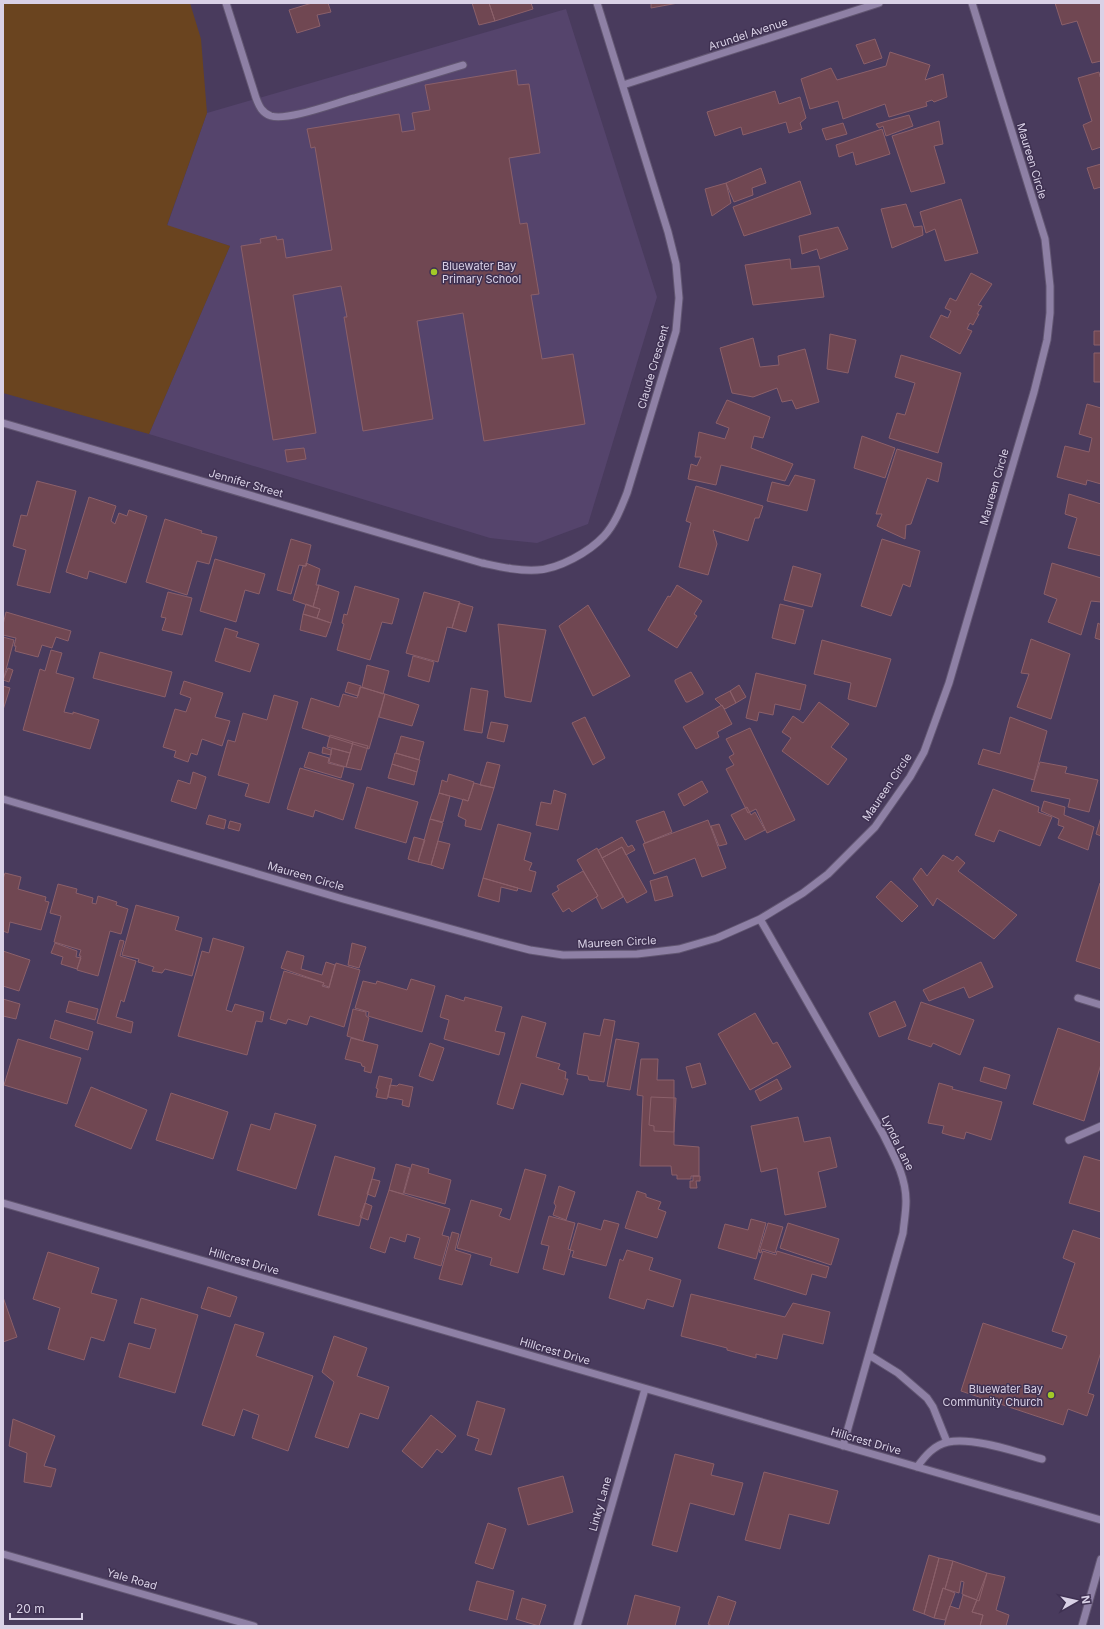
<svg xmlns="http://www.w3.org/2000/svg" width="1104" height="1629" viewBox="0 0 1104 1629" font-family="Inter,sans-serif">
<rect width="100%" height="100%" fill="#493b5d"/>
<path fill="#55446c" d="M566,9L657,297L588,524L537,543L490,538L149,434L230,246L167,226L207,113Z"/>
<path fill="#6a441f" d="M3,3H190L201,39L207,113L167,225L230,246L149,434L3,393Z"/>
<path fill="#704752" stroke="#8b606a" d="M312,3H328L331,12L317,15L320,26L297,33L289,10Z
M472,3H489L495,21L479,25Z
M489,3H531L533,9L495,21Z
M651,3H678L651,8Z
M1055,3H1101V61L1092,63L1077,21L1062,25Z
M875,39L882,58L864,64L856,45Z
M890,52L930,65L925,80L943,74L947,97L934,102L932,100L926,102L927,106L889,117L885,104L843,119L838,101L810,109L801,79L831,68L837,80L886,66Z
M516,70L518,85L529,84L540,153L509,158L520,224L527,223L539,294L531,295L542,359L573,354L585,424L484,441L463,313L417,321L433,419L363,431L344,317H347L341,286L293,295L316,433L273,440L241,246L261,243L260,239L276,236L277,240L283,239L286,258L332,250L315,147L311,148L307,129L399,114L402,132L415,130L412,113L430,110L425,85Z
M1099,72L1100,77L1101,76V147L1092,150L1083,125L1092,121L1078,78Z
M775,91L779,104L800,97L806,118L800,123L802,129L789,133L786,122L743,135L741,127L715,136L707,112Z
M909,115L913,126L886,136L883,126L879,128L876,124Z
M939,121L943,144L934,146L945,183L911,192L892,136Z
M843,123L847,134L826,140L822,129Z
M882,129L890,154L856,165L853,152L839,157L836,145Z
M1101,164V187L1094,189L1087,168Z
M761,168L766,183L752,188L753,195L734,202L726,183Z
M800,181L811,214L744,236L733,207Z
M726,183L731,203L712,216L705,189Z
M961,199L978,253L945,261L935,229L926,233L920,212Z
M906,204L914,227L922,226L923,235L892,248L881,209Z
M838,227L848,249L820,259L817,249L802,254L799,236Z
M790,259L791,269L819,266L824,297L753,305L745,265Z
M971,273L992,284L978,305L982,306L977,314H979L973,325L970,323L967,329L972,331L960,354L930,337L941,315L948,318L951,311L945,308L950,298L956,301Z
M1094,331H1101V345H1094Z
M830,334L856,340L848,373L827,369Z
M753,338L760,367L779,365L778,356L805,349L819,402L796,409L792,400L782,402L777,388L753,397L732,393L720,348Z
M1094,353H1101V382H1094Z
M901,355L961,373L938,453L889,438L897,413L905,415L915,383L895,377Z
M727,400L770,417L763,438L754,436L751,448L793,464L785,481L721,465L716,485L688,479L691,464L697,466L701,457H695L699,432L725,439L729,428L716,423Z
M1087,404L1101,408V484L1087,480L1086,485L1057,477L1065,446L1089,452L1092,438L1079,434Z
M862,436L895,448L885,478L854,468Z
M304,448L306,459L287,462L285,450Z
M897,449L942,463L938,482L927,478L911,524L906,525L905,539L877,526L882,514H876Z
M795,475L815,480L807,511L767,501L772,482L789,486Z
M37,481L76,491L50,593L17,585L26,550L13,546L21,515L27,516Z
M696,486L763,506L759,518H755L748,541L713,530L717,544L708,575L679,567L691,523L686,521Z
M1069,494L1101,504V556L1068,548L1077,518L1065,514Z
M89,497L116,506L111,521L115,524L119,513L127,516L129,510L147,516L126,583L89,571L87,579L66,572Z
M165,519L202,531L201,533L217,537L209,564L197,561L187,595L146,582Z
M291,539L311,545L306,566L299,565L291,594L277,590Z
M882,539L920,551L910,587L903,584L891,616L861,606Z
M215,559L265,574L259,594L245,590L236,622L200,611Z
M306,563L320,569L316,585H319L313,607L293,600L303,566H306Z
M1052,563L1101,578V602L1091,601L1081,635L1048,622L1057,599L1044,594Z
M793,566L821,574L812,607L784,600Z
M319,585L339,592L331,623L317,618L320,609L313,607Z
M677,585L702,601L694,614L697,616L677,648L648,630L668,596L670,597Z
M355,586L399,599L392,624L382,622L370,660L337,650L344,624L342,623L344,614L347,615Z
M168,592L192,598L182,635L162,630L166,618L161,617Z
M424,592L460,602L452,628L447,627L438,662L406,653Z
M459,603L473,607L466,632L452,628Z
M306,604L320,609L317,618L303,614Z
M780,604L804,610L795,644L772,638Z
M588,605L630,676L593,696L559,626Z
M6,612L71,631L68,641L56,637L52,648L42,645L38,657L15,651L16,646H14L16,638L3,635V625Z
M303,614L331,623L326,637L300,630Z
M1098,623L1101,625V640L1095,638Z
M498,624L546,630L531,702L505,697Z
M225,628L238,632L236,637L259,644L250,672L215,661Z
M3,637L14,640L3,681Z
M1031,639L1070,654L1051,719L1017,707L1029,674L1021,673Z
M822,640L891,659L876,707L848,699L851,683L814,674Z
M51,650L62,653L56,673L74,678L64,712L73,714V712L99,720L90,749L23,730L40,669L45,671Z
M100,652L172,672L165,697L93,678Z
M413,656L434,662L429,682L408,676Z
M367,665L389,671L383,694L362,687Z
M8,668L13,670L9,682L3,680Z
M691,672L703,692V694L688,702H686L675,682V680Z
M756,673L806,685L800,710L775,704L773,715L759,712L757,721L746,718Z
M184,681L223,693L215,717L230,721L222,746L202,739L197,755L191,753L188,762L174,757L176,751L163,747L175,709L186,712L191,698L180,694Z
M348,682L361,686L358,696L345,692Z
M739,685L746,697L736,703L730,691Z
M3,686L10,688L3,710Z
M360,687L385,694L369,749L302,728L311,698L339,707L343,694L357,698Z
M471,688L488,691L482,733L464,730Z
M730,691L736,703L725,709L715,699Z
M385,694L419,705L412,726L379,717Z
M274,695L298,702L269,803L245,796L249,784L218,775L228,740L235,742L243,713L267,720Z
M819,702L849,724L831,747L847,759L828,785L782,751L791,738L782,732L793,716L803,723Z
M722,705L732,724L717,732L719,737L696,749L683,727Z
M585,717L605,758L593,765L572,723Z
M1010,717L1047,731L1034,780L978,764L983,749L1000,754Z
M491,722L508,725L504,742L487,738Z
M750,728L795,820L767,833L756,809L748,813L726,769L734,765L729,757L734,754L726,739Z
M330,735L353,742L350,753L327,747Z
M401,736L424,742L419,760L396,753Z
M353,742L368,746L361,770L346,767Z
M323,747L331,750V755L322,753Z
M332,748L350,753L346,767L329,762Z
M309,752L329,758L328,763L344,767L341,778L304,767Z
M395,753L420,760L417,772L392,764Z
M487,762L500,765L494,788L480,785Z
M1040,762L1067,767L1065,773L1098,780L1089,812L1068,807L1070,799L1031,791Z
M392,764L417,772L414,785L388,778Z
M300,768L354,784L343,820L315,810L313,817L287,809Z
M193,772L206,777L196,809L171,801L178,780L190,784Z
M449,774L474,782L468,801L439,793L442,780L447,782Z
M702,781L708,792L684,806L678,794Z
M474,783L494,788L481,830L465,826L466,820L458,816L463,799L468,801Z
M367,787L418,802L406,843L355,828Z
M993,789L1039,807L1038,812L1052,817L1040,846L999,830L994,842L975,835Z
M554,790L566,794L558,830L536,825L541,802L551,804Z
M439,793L450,796L443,822L430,819Z
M1044,801L1065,807L1064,815L1094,827L1088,850L1058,838L1064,827L1058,825L1059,819L1041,811Z
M747,807L751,815L755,812L765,830L745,840L731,815Z
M664,811L672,832L645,843L636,821Z
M209,815L226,820L224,829L206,824Z
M1101,817V836L1096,834Z
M430,819L443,823L431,865L418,862Z
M708,820L726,868L702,877L695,858L654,874L643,844Z
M230,821L241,824L239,831L228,828Z
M498,824L531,833L524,860L532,863L529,870L536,872L531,892L483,878Z
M719,824L727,844L719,846L711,826Z
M414,837L425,840L418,862L408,859Z
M622,837L628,847L632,845L635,850L626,855L622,847L602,858L598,850Z
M438,841L450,844L443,869L431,865Z
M622,847L647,892L627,903L602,858Z
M597,848L623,897L602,909L596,897L598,896L577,860Z
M943,855L953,861L957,856L965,863L958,871L1017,915L994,939L937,898L933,906L913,879L921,868L927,876Z
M583,871L598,896L572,912L569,908L563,912L552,894L559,890L557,886Z
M5,873L21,877L18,889L46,897L45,901L49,902L41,930L10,922L8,933L3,931V879Z
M667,876L673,896L655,901L650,881Z
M483,878L518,888L517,891L501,887L499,902L478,896Z
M891,881L918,906L902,922L876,897Z
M1100,883L1101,884V969L1076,961Z
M58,884L77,889L76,893L93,898L92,903L96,904L98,896L117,902L116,905L128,909L121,934L110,931L98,976L77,970L81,956H79L81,950L54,942L61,916L50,913Z
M136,905L179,917L175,930L202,938L192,976L165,969L162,973L152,971L154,967L138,962L139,959L122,955Z
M213,938L244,947L226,1010L232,1012L235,1004L264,1012L262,1022L256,1021L247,1055L178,1036L202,951L209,953Z
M120,940L124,941L120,956L136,961L124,1002L121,1000L116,1017L133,1022L131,1033L97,1023Z
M55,943L77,951L76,957L81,958L77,969L61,964L63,957L51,953Z
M352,943L366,947L359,968L348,965Z
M3,951L30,960L19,991L3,986Z
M287,951L304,956L301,969L322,975L326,962L335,965L329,987L323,985L324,983L281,968Z
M981,962L993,987L969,998L964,987L929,1001L923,990Z
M336,963L360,970L344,1027L310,1016L307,1025L288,1019L286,1024L270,1019L284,971L324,983L322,986L329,988Z
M411,979L435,986L422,1032L368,1016L369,1012L355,1008L363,981L376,984L377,981L407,990Z
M446,995L464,1001L465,997L502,1007L495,1031L505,1033L499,1055L444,1039L449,1020L440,1017Z
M3,999L20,1004L16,1019L3,1016Z
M69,1001L98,1009L95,1020L66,1012Z
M895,1001L906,1026L879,1037L869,1013Z
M921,1002L974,1020L960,1055L933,1043L931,1047L908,1039Z
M353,1009L366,1012V1016L369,1018L363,1041L347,1036Z
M755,1013L773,1044L777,1042L791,1067L750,1090L718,1034Z
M522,1016L546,1023L536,1057L560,1064L558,1069L566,1072L565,1079H568L563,1095L521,1083L513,1109L497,1104Z
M604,1019L615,1021L604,1082L589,1080L588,1076L577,1074L584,1033L600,1036Z
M55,1020L93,1032L88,1050L50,1038Z
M1058,1028L1101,1043V1064L1084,1121L1033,1104Z
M351,1038L378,1045L371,1073L364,1071L365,1067L362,1066L361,1063L345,1059Z
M18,1039L81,1058L67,1104L4,1085Z
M616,1039L639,1043L630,1090L607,1086Z
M430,1043L444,1048L433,1081L419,1076Z
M641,1059H658L657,1080H674V1145L699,1147V1176H691V1179H677V1175H672L671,1166H640L643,1096L637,1095Z
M700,1063L706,1084L692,1088L686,1067Z
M984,1067L1010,1075L1006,1089L980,1081Z
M379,1076L392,1079L387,1099L376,1097L378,1089L376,1088Z
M777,1079L782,1089L760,1101L755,1091Z
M939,1083L953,1087L952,1089L1002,1102L991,1140L966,1132L964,1139L952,1136L942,1133L944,1126L928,1123Z
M399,1084L413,1087L409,1107L402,1105L403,1100L388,1097L390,1085L397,1086Z
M91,1087L147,1110L131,1149L75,1126Z
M171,1093L228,1112L213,1159L156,1140Z
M651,1097L676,1098L674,1132L654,1131V1126L649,1125Z
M275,1113L316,1125L296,1189L237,1170L251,1124L270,1130Z
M798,1117L804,1142L830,1137L837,1167L818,1172L826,1207L785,1215L777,1168L761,1172L751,1126Z
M335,1156L375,1168L359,1226L318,1215Z
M1084,1156L1101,1161V1212L1069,1203Z
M396,1164L410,1168L403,1194L389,1190Z
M412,1164L429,1169L428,1173L451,1180L445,1204L404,1193Z
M525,1169L546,1175L518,1273L490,1265L492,1258L457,1248L471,1200L502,1209L499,1216L510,1220Z
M693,1176H700V1181H696L697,1188H690V1181H693Z
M372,1179L380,1181L375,1197L367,1194Z
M559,1186L575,1192L566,1220L553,1215L556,1206L554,1203Z
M389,1190L450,1209L442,1235L449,1237L441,1266L414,1258L420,1238L407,1234L405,1242L390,1237L385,1253L370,1248Z
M637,1191L646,1194V1197L661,1202L658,1209L666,1212L657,1238L625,1228Z
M365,1203L372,1206L368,1220L360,1217Z
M549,1216L575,1223L568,1249L571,1250L564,1275L543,1269L549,1246L541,1244Z
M751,1219L766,1223L756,1259L718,1248L725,1224L748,1230Z
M604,1220L619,1224L606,1266L572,1257L574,1251L570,1250L578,1223L601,1230Z
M768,1223L783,1227L775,1253L762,1249L761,1253L759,1252Z
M788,1223L839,1239L831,1265L780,1248Z
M1073,1230L1101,1239V1352L1088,1393L1094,1395L1087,1416L1068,1409L1063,1425L961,1391L983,1323L1062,1349L1067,1336L1052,1331L1075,1263L1063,1258Z
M452,1232L459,1234L455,1250L471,1255L462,1285L439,1279Z
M627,1250L653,1258L649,1270L681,1280L673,1307L647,1299L644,1309L609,1298L620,1259L623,1261Z
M763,1251L776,1255L777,1251L829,1267L826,1278L812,1274L806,1295L754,1279Z
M48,1252L99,1268L91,1293L117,1300L104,1341L91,1337L84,1360L48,1349L60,1308L33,1299Z
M208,1287L237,1297L230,1317L201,1308Z
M691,1294L785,1317L793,1303L830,1312L823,1344L783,1334L777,1359L756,1354V1358L727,1350V1348L681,1336Z
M3,1297L17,1337L3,1342Z
M141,1298L198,1315L175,1393L119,1377L129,1343L150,1349L156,1329L134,1323Z
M235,1324L264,1333L256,1356L313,1376L288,1451L252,1438L259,1415L243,1409L234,1436L202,1425Z
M334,1336L367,1348L357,1376L389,1387L378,1419L360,1413L348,1448L315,1437L334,1382L322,1372Z
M477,1401L505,1409L491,1455L475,1450L479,1439L467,1435Z
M431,1415L456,1436L442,1453L437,1449L422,1468L402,1451Z
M13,1419L55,1436L44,1466L56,1469L51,1487L24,1482L27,1453L9,1446Z
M675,1454L714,1464L711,1475L743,1483L734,1515L690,1503L677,1552L652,1545Z
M764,1472L838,1491L829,1524L789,1514L780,1549L745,1540Z
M563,1476L573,1512L528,1525L518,1488Z
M488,1523L506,1529L493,1569L475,1563Z
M929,1555L939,1558L924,1614L913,1610Z
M939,1558L953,1561L945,1589L943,1588L934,1618L924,1614Z
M953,1561L987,1573L979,1601L962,1594L964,1582L961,1581L959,1593L945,1589Z
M987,1573L1005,1577L996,1610L1009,1615L1006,1626H980L983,1615L972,1612Z
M477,1581L514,1591L507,1620L469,1610Z
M943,1588L955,1593L945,1620L934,1618Z
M635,1595L680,1607L675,1626H627Z
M963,1595L977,1600L972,1612L983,1615L980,1626H944L950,1606L959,1609Z
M718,1596L736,1602L728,1626H712L708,1624Z
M522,1598L546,1605L539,1626L516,1619Z"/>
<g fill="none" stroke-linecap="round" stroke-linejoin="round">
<g stroke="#625672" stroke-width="9">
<path id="minor" d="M226,3L256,98C259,106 262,113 271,116C288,121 335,103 354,98C390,87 426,76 463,65
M623,85L879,3
M3,423L482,563C501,567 518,571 537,570C559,569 589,552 604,536C615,524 621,508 627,493L676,331L679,298L676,264L668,232L597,3
M3,799L343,899L499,942L530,950L563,955L637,954L679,949L717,938L760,919L803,893L828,874L875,827L910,777L924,752L949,683L1034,392L1047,340L1050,313V286L1045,239L972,3
M760,919L883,1134C894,1156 906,1177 906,1201C906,1212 904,1222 903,1233L843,1446
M1078,998L1101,1005
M1069,1140L1101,1126
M3,1203L1101,1520
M869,1355L898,1373L927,1398L933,1407L947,1442
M917,1467C925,1456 934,1445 948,1442C974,1437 1016,1452 1042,1459
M3,1554L254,1626
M577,1626L645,1389
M1082,1626L1101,1559"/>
</g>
<use href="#minor" stroke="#8e80a5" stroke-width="7"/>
</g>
<g fill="#a3c927" stroke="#3f3152" stroke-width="1.5">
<circle cx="434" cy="272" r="4"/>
<circle cx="1051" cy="1395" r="4"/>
</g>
<g text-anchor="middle" stroke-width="3" stroke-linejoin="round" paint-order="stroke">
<g font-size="11" fill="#d9d1e6" stroke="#3f3152">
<text transform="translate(748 34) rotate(-18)" y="4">Arundel Avenue</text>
<text transform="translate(1032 161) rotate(73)" y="4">Maureen Circle</text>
<text transform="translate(653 367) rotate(-74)" y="4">Claude Crescent</text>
<text transform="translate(246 483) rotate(16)" y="4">Jennifer Street</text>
<text transform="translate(994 487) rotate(-74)" y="4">Maureen Circle</text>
<text transform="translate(887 787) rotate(-56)" y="4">Maureen Circle</text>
<text transform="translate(306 876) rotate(16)" y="4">Maureen Circle</text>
<text transform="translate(617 942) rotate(-3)" y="4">Maureen Circle</text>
<text transform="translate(898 1143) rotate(64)" y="4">Lynda Lane</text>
<text transform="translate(244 1261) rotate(16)" y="4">Hillcrest Drive</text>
<text transform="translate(555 1351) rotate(16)" y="4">Hillcrest Drive</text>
<text transform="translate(866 1441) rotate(16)" y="4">Hillcrest Drive</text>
<text transform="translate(600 1504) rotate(-74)" y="4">Linky Lane</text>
<text transform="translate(132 1579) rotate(16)" y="4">Yale Road</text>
</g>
<g font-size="11" fill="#d9d1e6" stroke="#3f3152" text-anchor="start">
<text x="442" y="270">Bluewater Bay<tspan x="442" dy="13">Primary School</tspan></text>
<text x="1043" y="1393" text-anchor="end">Bluewater Bay<tspan x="1043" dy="13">Community Church</tspan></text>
</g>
</g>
<rect width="1104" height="1629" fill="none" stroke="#d9d1e6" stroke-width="8"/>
<g transform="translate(1076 1601) rotate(82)" stroke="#3f3152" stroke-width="3" paint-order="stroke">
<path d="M0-3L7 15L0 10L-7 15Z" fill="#d9d1e6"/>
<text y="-6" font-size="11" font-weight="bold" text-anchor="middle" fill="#d9d1e6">N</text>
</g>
<path d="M10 1613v6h72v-6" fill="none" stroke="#d9d1e6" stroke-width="2"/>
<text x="16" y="1613" font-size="12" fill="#d9d1e6" stroke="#3f3152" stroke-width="3" paint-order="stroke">20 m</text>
</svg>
